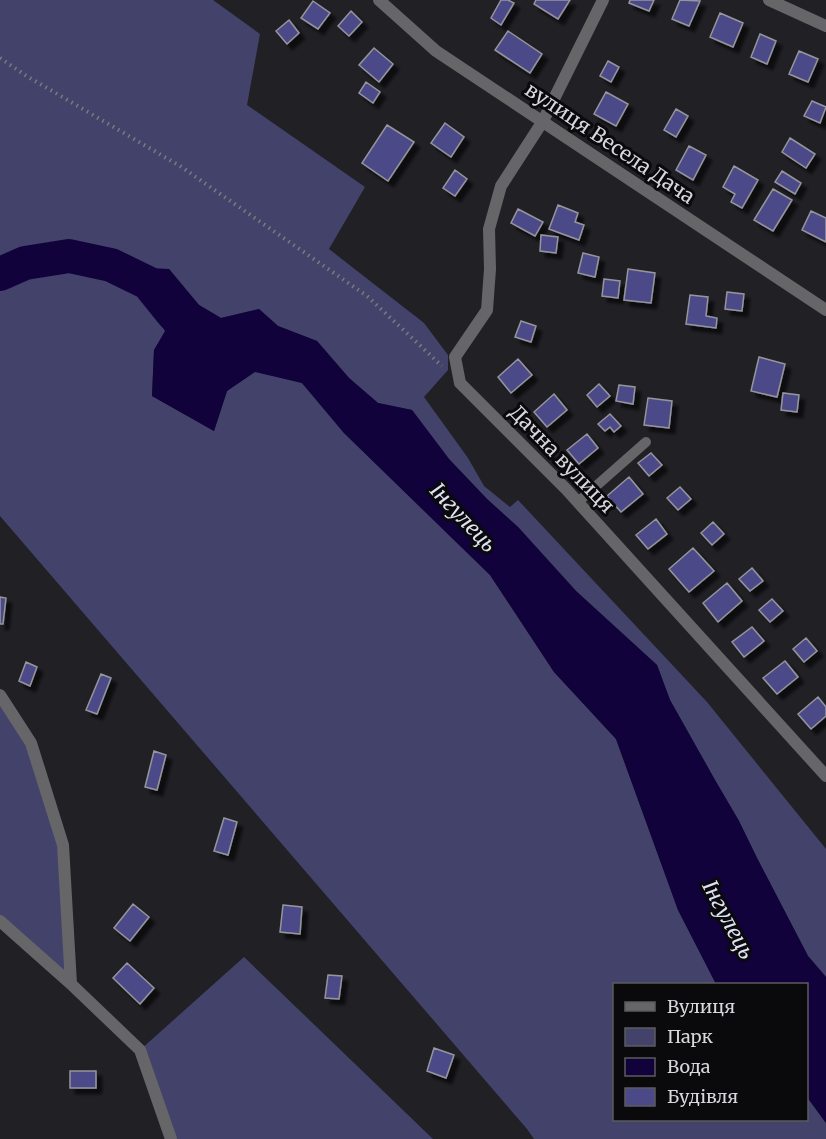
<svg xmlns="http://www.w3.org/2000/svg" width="826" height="1139" viewBox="0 0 826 1139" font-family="Merriweather,serif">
<defs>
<filter id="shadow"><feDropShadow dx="5.5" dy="5.5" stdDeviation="1.5" flood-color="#0009"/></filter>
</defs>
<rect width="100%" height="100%" fill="#202025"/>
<path fill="#43426b" d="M0,0H213L260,34L247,105L365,187L329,249L424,323L448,355V370L424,397L468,458L484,486L510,507L518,500L707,702L826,849V977L808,956L757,858L739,821L715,780L670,700L657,665L576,591L518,527L487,499L449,459L412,410L378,403L349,378L317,341L278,326L259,309L221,318L199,305L169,269L132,289L148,305L166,331L154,350L152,396L214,431L227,391L255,371L302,383L344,433L490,575L554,672L616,739L678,910L716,984H614V1120H806L807,1097L826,1123V1139H534L527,1129L0,516Z
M0,695L31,743L63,845L71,984L0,921Z
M244,957L433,1139H171L140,1050Z"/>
<path fill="#11023c" d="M149,268L169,269L199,305L221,318L259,309L278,326L317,341L349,378L378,403L412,410L449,459L487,499L518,527L576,591L657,665L670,700L715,780L739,821L757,858L808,956L826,977V1123L807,1097L806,984H716L678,910L616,739L554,672L490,575L344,433L302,383L255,372L227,391L214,431L152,396L154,350L165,331L148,305L132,289Z"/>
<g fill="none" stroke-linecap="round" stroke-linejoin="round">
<path stroke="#11023c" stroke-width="34" d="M0,274L25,263L69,256L111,265L148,283L173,314"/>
</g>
<path fill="#4c4988" stroke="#95959c" stroke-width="1.5" filter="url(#shadow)" d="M501,0H508L514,3L501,25L491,18Z
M536,0H570L558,19L534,4Z
M630,0H654L649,11L629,3Z
M680,0L700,1L689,26L672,19Z
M313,1L330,13L318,29L301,18Z
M351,11L362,22L349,36L338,26Z
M720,13L743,23L733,47L710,37Z
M289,20L299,33L287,44L276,31Z
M508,31L542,54L530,73L495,50Z
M760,34L776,41L767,64L751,57Z
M374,48L393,64L379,82L359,65Z
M799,51L818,59L808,82L789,74Z
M608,61L619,67L611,82L600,76Z
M366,82L380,92L373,103L359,93Z
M606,92L628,104L616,126L594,114Z
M812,101L826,107L820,123L804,116Z
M676,109L688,116L676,137L664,130Z
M445,123L464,137L451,157L431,143Z
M387,125L414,142L388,181L362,163Z
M790,138L815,154L806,168L782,152Z
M689,146L706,155L693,180L676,170Z
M734,166L758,180L742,208L731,202L735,194L723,187Z
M455,170L467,179L455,196L443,188Z
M782,171L801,183L795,194L775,182Z
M773,189L792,200L773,231L754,220Z
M558,205L578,213L575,222L584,225L579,240L549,229Z
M518,209L543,222L535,236L511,223Z
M811,211L826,218V242L802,230Z
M541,235L558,237L556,253L540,251Z
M583,253L599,257L595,277L578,273Z
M628,269L655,273L651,303L624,300Z
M604,279L620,281L618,298L602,296Z
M727,292L744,294L742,311L725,309Z
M690,295L708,297L706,316L717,318L716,328L686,324Z
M521,321L536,326L531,342L515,337Z
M759,357L785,364L777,397L751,391Z
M518,359L532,375L511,393L498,377Z
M599,384L610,396L597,407L587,395Z
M619,385L635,387L633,404L616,401Z
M783,393L799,395L797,412L781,410Z
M554,394L567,410L547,427L534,412Z
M648,398L672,401L669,428L644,425Z
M610,414L621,426L614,432L610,427L605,431L598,424Z
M587,434L598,448L579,464L567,450Z
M651,453L662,465L649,476L638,463Z
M629,477L643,494L621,512L607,496Z
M680,487L691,499L678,510L667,498Z
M656,519L667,534L648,549L636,535Z
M713,522L724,534L712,545L701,533Z
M693,548L714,571L689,592L669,569Z
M752,568L763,581L750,591L739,579Z
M727,583L742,601L718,622L703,603Z
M0,597L6,598L3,624H0Z
M772,599L783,611L770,622L759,610Z
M752,627L764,641L744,657L732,642Z
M806,638L817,651L804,662L793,649Z
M785,661L798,677L777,694L763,678Z
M26,662L37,667L30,686L19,681Z
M101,674L111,678L97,714L86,710Z
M818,697L826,707V716L811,729L798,714Z
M154,751L166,755L157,790L145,787Z
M224,818L237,822L228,855L214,851Z
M133,904L149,917L130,941L114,928Z
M283,905L302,907L300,934L280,932Z
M127,963L154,988L140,1004L113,978Z
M328,975L342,976L339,999L325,998Z
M434,1048L454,1055L446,1078L427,1071Z
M70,1071H96V1088H70Z"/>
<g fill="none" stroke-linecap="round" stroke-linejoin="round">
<path stroke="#7b7b7f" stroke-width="4" stroke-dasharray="1.5 4.5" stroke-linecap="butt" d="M0,58L25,75L180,166L367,296L442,366"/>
<path stroke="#666669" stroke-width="10" d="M578,502L646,442"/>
<path stroke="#666669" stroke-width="12" d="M379,0L436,51L826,310
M603,0L543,121L501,186L489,229L490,269L487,310L455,357L460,383L566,489L826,776
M769,0L826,26
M0,695L31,743L63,845L71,984
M0,921L71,984L140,1050L171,1139"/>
</g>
<g text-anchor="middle" stroke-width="6" stroke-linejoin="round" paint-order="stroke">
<g font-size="20" fill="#d8d8dc" stroke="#0a0a0c">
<text transform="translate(610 143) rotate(34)" y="7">вулиця Весела Дача</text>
<text transform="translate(562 459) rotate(46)" y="7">Дачна вулиця</text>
</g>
<g font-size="21" font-style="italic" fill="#e0e1f4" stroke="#0a0a0c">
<text transform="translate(463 518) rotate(47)" y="7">Інгулець</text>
<text transform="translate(728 920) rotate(62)" y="7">Інгулець</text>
</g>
</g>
<rect x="613" y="983" width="195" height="138" fill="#0a0a0c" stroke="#5c5c5f" stroke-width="1.5"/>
<rect x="625" y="1002" width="30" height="9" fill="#666669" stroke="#5c5c5f" stroke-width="1.5"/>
<text x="667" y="1013" font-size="18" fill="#d8d8dc">Вулиця</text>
<rect x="625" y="1028" width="30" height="18" fill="#43426b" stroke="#5c5c5f" stroke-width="1.5"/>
<text x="667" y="1043" font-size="18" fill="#d8d8dc">Парк</text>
<rect x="625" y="1058" width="30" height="18" fill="#11023c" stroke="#5c5c5f" stroke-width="1.5"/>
<text x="667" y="1073" font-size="18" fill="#d8d8dc">Вода</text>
<rect x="625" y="1088" width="30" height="18" fill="#4c4988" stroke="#5c5c5f" stroke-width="1.5"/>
<text x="667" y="1103" font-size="18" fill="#d8d8dc">Будівля</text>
</svg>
